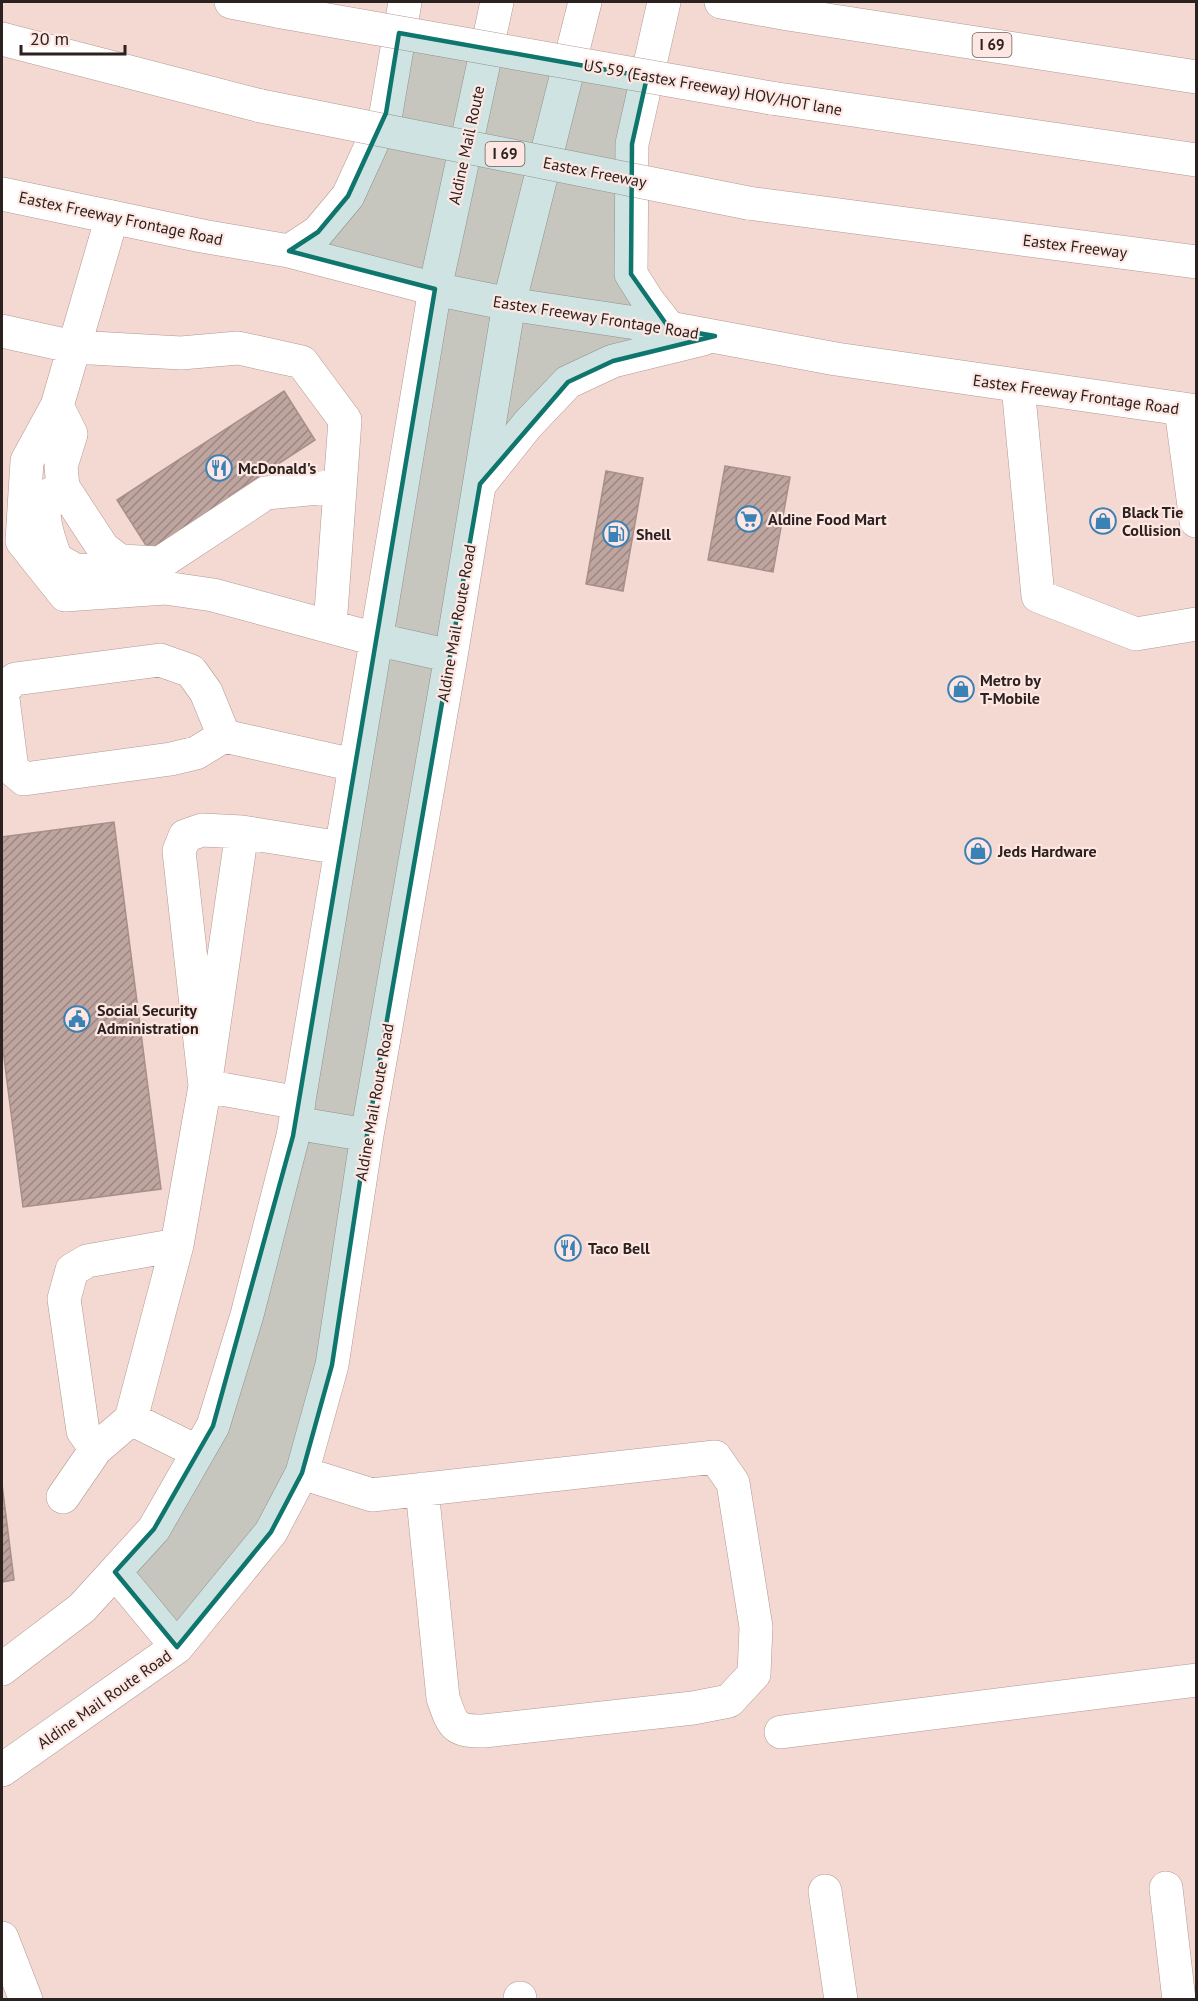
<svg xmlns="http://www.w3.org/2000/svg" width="1198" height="2001" viewBox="0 0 1198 2001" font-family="'PT Sans',sans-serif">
<defs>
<pattern id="building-hatch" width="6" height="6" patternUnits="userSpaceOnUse" patternTransform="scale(1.5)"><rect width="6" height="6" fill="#bfa59f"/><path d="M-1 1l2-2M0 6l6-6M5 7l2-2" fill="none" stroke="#9b8681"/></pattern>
</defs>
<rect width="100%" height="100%" fill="#f4d9d2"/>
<path fill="url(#building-hatch)" stroke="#a88f89" stroke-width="1.5" d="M284,391L315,440L229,496L237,508L156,561L117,500Z
M725,466L790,477L773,572L708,560Z
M606,471L643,478L623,591L586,584Z
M114,822L161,1189L23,1207L2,1042V837Z
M2,1484L14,1580L2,1582Z"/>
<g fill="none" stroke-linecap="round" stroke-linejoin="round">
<g stroke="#b29892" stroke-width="34">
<path id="minor" d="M112,217L57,406L27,461L22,541L65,595L165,588L213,595L375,639L451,656
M2,331L74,347L181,353L238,348L302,362L345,420L330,626
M1018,386L1038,596L1136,634L1196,624
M57,406L71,434L61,466L63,487L103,548L120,561L160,563L266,493L340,486
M1181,409L1196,521
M54,492C34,503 50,543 56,559L75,570L101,571L117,570L127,562
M224,736L206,692L191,671L160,660L15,679L2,691L12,769L24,779L171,759L196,753L224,736L354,765
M299,1103L205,1086L242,832L341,848
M295,1123L367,1135
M131,1419L177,1245
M198,1452L131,1419L96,1449L83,1431L64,1299L72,1270L87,1261L177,1245L205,1086L179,851L185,836L202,830L242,832
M302,1473L372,1495L715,1457L733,1483L756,1627L754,1674L729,1701L693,1708L484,1731C453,1731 453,1726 443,1698L422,1489
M63,1497L96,1449
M115,1572L177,1647
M2,1669L82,1608L154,1529L213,1426L247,1315L293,1136L435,289
M781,1732L1196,1680
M2,1770L177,1647L271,1532L302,1473L332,1365L367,1135L451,656L509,304
M1166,1888L1179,2000
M825,1891L841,2000
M2,1938L26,2000
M520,1998V2000"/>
</g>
<g stroke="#b29892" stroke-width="34">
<path id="major" d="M664,2L632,144L631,274L648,301L669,328
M2,194L202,236L289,251L435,289L509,304L669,328L836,359L1196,411
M289,251L318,232L348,196L386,113L405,2
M435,289L497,2
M509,304L585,2
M480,484L528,424L568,382L613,361L703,339"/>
</g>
<g stroke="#b29892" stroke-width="34">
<path id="highway" d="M231,2L282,12
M721,2L788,14L1196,77
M2,39L261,106
M771,98L1196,160
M748,203L1196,262"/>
</g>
<use href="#minor" stroke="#fff" stroke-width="33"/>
<use href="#major" stroke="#fff" stroke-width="33"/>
<use href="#highway" stroke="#fff" stroke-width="33"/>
<g stroke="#b29892" stroke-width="34" stroke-linecap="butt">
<path id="highway-bridge" d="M282,12L771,98
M261,106L748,203"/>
</g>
<use href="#highway-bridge" stroke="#fff" stroke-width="33"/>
</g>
<path fill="#0f766e" fill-opacity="0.2" stroke="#0f766e" stroke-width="4.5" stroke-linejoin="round" d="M399,33L647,77L632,144L631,274L669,328L715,336L613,361L568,382L480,484L367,1135L332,1365L302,1473L271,1532L177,1647L115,1572L154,1529L213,1426L293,1136L435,289L289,251L318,232L348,196L386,113Z"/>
<defs>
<g id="restaurant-ring" transform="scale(1.35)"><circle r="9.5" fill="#fee7e2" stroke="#3a81b6" stroke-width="1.5"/><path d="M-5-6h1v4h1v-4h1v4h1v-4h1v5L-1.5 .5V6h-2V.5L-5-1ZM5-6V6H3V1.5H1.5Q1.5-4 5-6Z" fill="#3a81b6"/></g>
<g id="supermarket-ring" transform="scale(1.35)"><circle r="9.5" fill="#fee7e2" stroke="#3a81b6" stroke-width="1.5"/><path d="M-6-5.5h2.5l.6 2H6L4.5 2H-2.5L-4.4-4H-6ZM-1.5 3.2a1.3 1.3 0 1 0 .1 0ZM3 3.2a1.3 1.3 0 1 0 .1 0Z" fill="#3a81b6"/></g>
<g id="shop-ring" transform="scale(1.35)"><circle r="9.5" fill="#fee7e2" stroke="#3a81b6" stroke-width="1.5"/><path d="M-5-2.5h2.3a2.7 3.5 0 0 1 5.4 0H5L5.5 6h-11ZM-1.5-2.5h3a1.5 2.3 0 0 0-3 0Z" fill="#3a81b6"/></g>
<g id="fuel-ring" transform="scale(1.35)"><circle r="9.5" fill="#fee7e2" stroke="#3a81b6" stroke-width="1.5"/><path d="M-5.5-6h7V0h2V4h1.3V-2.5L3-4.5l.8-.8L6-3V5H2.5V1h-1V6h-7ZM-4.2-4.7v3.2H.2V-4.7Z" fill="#3a81b6"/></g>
<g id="civic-ring" transform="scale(1.35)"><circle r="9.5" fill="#fee7e2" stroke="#3a81b6" stroke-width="1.5"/><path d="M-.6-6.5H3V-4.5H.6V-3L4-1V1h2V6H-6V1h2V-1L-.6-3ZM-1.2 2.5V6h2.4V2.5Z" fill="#3a81b6"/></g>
</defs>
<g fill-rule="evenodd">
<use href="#restaurant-ring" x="219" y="468"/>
<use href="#supermarket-ring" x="749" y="519"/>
<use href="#shop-ring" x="1103" y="521"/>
<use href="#fuel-ring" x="616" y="534"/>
<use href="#shop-ring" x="961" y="689"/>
<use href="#shop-ring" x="978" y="851"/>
<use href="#civic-ring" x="77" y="1019"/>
<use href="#restaurant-ring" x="568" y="1248"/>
</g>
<g text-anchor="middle" stroke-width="4.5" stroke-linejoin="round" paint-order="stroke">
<g fill="#fee7e2" stroke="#6a5c59" stroke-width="1.5">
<rect x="972.5" y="33" width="39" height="24" rx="4.5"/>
<rect x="485.5" y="142" width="39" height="24" rx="4.5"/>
</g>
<g font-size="15" font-weight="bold" fill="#2b211e">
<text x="992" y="50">I 69</text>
<text x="505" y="159">I 69</text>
</g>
<g font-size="16" fill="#2b211e" stroke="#fee7e2">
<text transform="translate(713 87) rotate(10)" y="6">US 59 (Eastex Freeway) HOV/HOT lane</text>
<text transform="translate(466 145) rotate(-78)" y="6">Aldine Mail Route</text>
<text transform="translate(595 172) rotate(11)" y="6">Eastex Freeway</text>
<text transform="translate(121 218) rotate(12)" y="6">Eastex Freeway Frontage Road</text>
<text transform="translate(1075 246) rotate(7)" y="6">Eastex Freeway</text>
<text transform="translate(596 317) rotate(9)" y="6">Eastex Freeway Frontage Road</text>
<text transform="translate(1076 394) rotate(8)" y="6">Eastex Freeway Frontage Road</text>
<text transform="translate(456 623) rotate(-80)" y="6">Aldine Mail Route Road</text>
<text transform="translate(374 1102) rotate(-80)" y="6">Aldine Mail Route Road</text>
<text transform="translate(104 1699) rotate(-35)" y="6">Aldine Mail Route Road</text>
</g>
<g font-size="16" font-weight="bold" fill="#2b211e" stroke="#fee7e2" text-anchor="start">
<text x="238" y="474">McDonald's</text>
<text x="1122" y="518">Black Tie<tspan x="1122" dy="18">Collision</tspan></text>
<text x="768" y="525">Aldine Food Mart</text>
<text x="636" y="540">Shell</text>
<text x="980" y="686">Metro by<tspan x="980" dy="18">T-Mobile</tspan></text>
<text x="998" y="857">Jeds Hardware</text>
<text x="97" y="1016">Social Security<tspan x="97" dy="18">Administration</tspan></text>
<text x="588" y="1254">Taco Bell</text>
</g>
</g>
<rect width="1198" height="2001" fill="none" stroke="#2b211e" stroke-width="6"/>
<path d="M21 45v9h104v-9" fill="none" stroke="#2b211e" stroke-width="3"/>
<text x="30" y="45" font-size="18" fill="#2b211e" stroke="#fee7e2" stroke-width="4.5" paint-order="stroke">20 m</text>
</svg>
